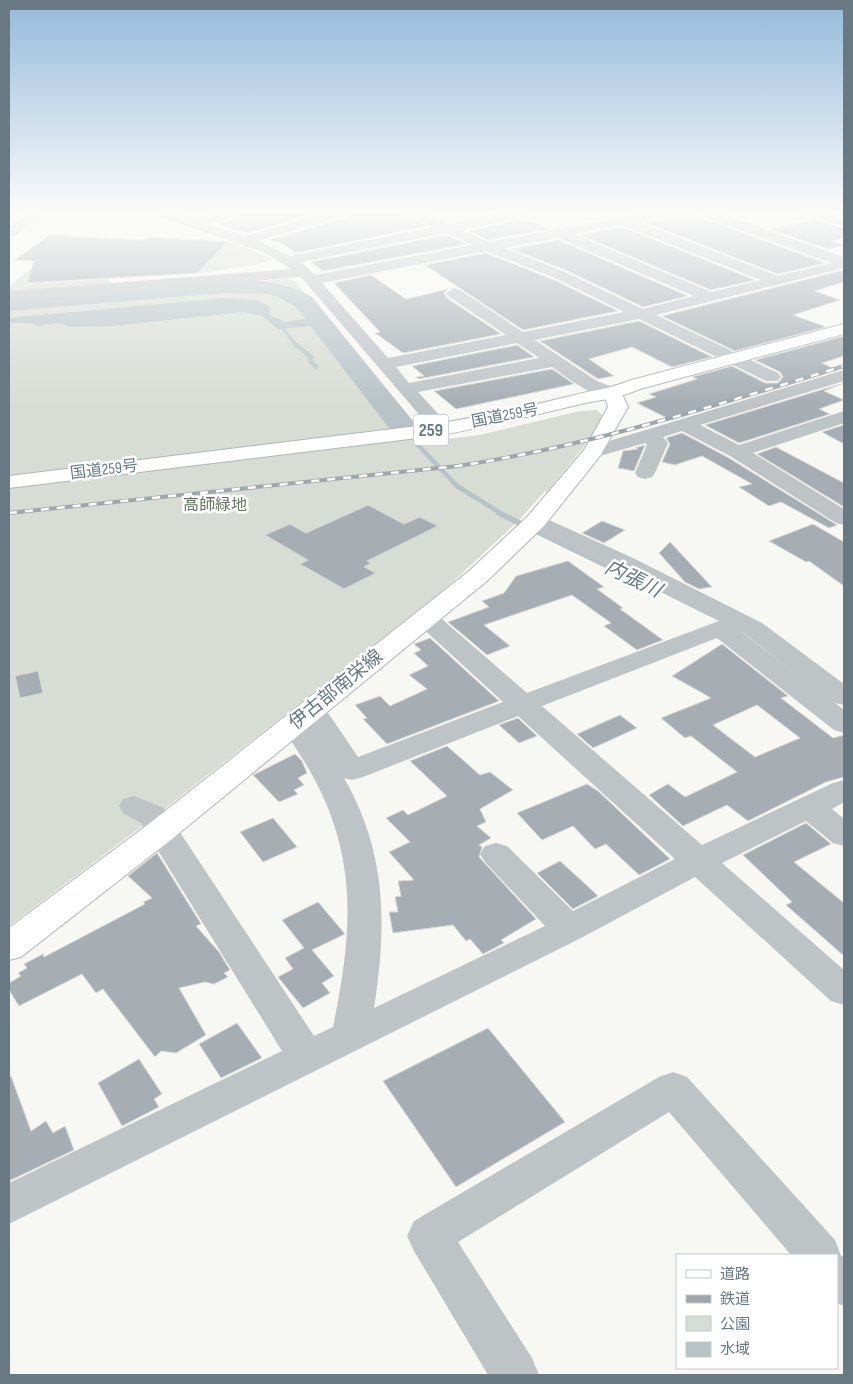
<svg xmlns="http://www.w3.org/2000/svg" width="853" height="1384" viewBox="0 0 853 1384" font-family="'Sofia Sans Condensed','Noto Sans JP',sans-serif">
	<rect width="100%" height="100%" fill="#f7f7f4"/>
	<path fill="#d7dcd4" d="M 191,239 L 228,241 L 273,259 L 256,265 L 199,273 L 225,245 L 188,242 Z
		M 36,264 L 44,264 L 28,278 L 26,284 L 109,279 L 108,284 L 9,292 L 9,287 Z
		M 287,279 L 295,281 L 430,441 L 480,435 L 580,411 L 597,410 L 603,416 L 588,441 L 547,492 L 545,491 L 519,520 L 446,588 L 158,814 L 9,926 L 9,301 Z"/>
	<path fill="#b7c3c6" d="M 226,298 L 257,300 L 269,306 L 271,311 L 269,315 L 275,318 L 278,317 L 282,322 L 310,318 L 313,326 L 278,329 L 262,316 L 243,312 L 113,326 L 70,327 L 59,323 L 38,326 L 31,323 L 9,323 L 9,318 L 18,317 Z"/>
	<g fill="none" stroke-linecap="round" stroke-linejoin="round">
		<path stroke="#b7c3c6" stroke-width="3" d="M 284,330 L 296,345"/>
		<path stroke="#b7c3c6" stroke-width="4.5" d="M 295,344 L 311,357 L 310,361 L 316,367
			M 417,444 L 457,486 L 502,514"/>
		<path stroke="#b7c3c6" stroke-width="5.5" d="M 499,513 L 620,572"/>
		<path fill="#b7c3c6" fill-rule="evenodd" d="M 223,279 C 257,280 281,280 312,297 L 412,420 L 416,426 L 412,432 L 402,434 L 392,432 L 296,307 L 278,297 L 266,294 L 223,293 L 9,311 L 9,297 Z"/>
	</g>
	<path fill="#a6aeb3" stroke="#d9d9d7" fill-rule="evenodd" d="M 241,213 L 317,213 L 247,233 L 217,224 L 238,218 Z
		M 348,213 L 404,213 L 427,226 L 296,253 L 281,243 L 269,240 L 345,218 Z
		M 686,213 L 716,223 L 825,263 L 778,274 L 646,223 Z
		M 525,219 L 549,229 L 489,240 L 468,231 Z
		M 813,220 L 844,228 L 844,238 L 832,241 L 844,245 L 828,249 L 769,229 Z
		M 622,227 L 755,280 L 711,290 L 580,235 Z
		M 49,235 L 143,240 L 147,237 L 228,242 L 198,273 L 27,283 L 34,261 L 15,260 Z
		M 446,235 L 467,244 L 323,271 L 311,262 Z
		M 558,240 L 688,296 L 643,307 L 566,270 L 511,249 Z
		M 486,253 L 554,280 L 618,311 L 523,330 L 425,265 Z
		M 844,270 L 844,282 L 814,291 L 840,300 L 793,315 L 826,327 L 735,351 L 662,316 Z
		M 371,275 L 406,299 L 448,289 L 444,293 L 447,298 L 501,334 L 403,353 L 375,333 L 380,332 L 334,283 Z
		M 639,321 L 712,357 L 672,367 L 632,347 L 589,359 L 614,376 L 598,379 L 540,341 Z
		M 844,336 L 844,356 L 822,363 L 837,370 L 671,420 L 637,403 L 656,397 L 649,394 L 697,379 L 692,377 L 732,366 L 765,383 L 778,383 L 783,377 L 780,372 L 755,360 Z
		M 517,345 L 534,357 L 419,379 L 416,377 L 424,376 L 412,366 Z
		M 552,369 L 574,384 L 456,409 L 434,391 Z
		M 844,383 L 824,391 L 844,400 L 819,409 L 830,414 L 739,443 L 705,425 Z
		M 844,425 L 844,444 L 822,432 Z
		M 682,433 L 729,458 L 837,525 L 829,528 L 781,502 L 769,506 L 739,487 L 752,484 L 702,456 L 675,465 L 662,462 L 670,444 L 666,438 Z
		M 645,445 L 634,471 L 618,468 L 623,451 L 638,449 L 635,448 Z
		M 776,447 L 844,483 L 844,507 L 757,454 Z
		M 368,505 L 404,524 L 420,517 L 438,526 L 367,561 L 371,563 L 364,567 L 376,573 L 344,589 L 300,564 L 308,560 L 265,535 L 290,524 L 306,533 Z
		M 602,521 L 625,530 L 604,543 L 582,533 Z
		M 813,524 L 844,542 L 844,586 L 809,561 L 806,562 L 769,541 Z
		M 670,542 L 712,587 L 699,589 L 685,582 L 659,553 Z
		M 568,561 L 604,587 L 597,589 L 623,608 L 620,609 L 663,640 L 637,650 L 604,626 L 611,623 L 572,595 L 484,625 L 510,646 L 487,655 L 448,622 L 489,607 L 482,601 L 504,593 L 516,576 Z
		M 430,638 L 499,701 L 387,744 L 363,719 L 367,718 L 355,705 L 380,696 L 390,706 L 427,689 L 409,675 L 428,666 L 414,653 L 421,650 L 414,644 Z
		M 722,644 L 788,696 L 781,698 L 833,738 L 844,735 L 844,777 L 826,782 L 748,821 L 727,805 L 683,826 L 649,795 L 668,784 L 685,797 L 737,772 L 691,736 L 685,738 L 661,718 L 711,698 L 672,676 ZM 757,705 L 800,738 L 755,757 L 713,725 Z
		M 38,671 L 43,693 L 20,698 L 15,676 Z
		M 620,715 L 637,728 L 593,748 L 577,734 Z
		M 518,718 L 537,736 L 519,743 L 499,725 Z
		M 447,746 L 480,775 L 490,772 L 513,790 L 480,809 L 486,822 L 477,826 L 491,838 L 479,845 L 482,847 L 479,857 L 536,919 L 501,940 L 504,943 L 483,954 L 470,939 L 466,941 L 453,925 L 393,933 L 389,912 L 398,912 L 395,897 L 401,896 L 398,881 L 414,880 L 389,852 L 410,842 L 386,818 L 403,810 L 408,815 L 447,796 L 410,761 Z
		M 295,754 L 302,761 L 307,773 L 298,778 L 304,785 L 294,790 L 298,794 L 279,802 L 253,775 Z
		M 587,784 L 598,791 L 670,859 L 639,875 L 606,844 L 595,849 L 573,826 L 542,840 L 517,813 Z
		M 273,818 L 297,847 L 263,862 L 240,832 Z
		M 806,823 L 831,844 L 794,862 L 844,903 L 844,956 L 786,905 L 792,902 L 743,855 Z
		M 157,853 L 201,924 L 196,926 L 219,952 L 230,970 L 224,973 L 228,977 L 214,984 L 205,982 L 179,988 L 206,1035 L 176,1053 L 161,1051 L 155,1057 L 103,989 L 96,993 L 82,974 L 19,1006 L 9,990 L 9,983 L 21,976 L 18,973 L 27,968 L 24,964 L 43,954 L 44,957 L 145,904 L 143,902 L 152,898 L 128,876 Z
		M 560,861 L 583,882 L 598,896 L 573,909 L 537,873 Z
		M 318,902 L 345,934 L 312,950 L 334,976 L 322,983 L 330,993 L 303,1008 L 278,977 L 293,969 L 285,958 L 304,948 L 282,920 Z
		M 237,1023 L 262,1058 L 221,1078 L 199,1044 Z
		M 488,1028 L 565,1122 L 456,1187 L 383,1081 Z
		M 139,1059 L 162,1094 L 154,1099 L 159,1107 L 122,1126 L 98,1083 Z
		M 11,1076 L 31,1131 L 46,1121 L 53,1133 L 65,1126 L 74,1150 L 9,1181 L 9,1077 Z"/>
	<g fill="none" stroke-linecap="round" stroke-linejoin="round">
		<g stroke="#b2b7ba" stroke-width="2">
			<path id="major" d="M 613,388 L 620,390 L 628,407 L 600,456 L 544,526 L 487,581 L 172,839 L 21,957 L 9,960 L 9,928 L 150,823 L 469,571 L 528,516 L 584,450 L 608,407 L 604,394 L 606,390 Z"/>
		</g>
		<g stroke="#b2b6b9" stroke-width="2">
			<path id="highway" d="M 844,324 L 844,334 L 640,389 C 617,399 604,399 581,404 C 535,415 489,426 442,435 L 9,488 L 9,476 L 442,423 C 487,415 531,406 575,395 C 593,390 610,389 628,381 Z"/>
		</g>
		<path fill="#bec3c6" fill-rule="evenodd" d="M 29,213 L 45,213 L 14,236 L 9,237 L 9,227 Z
			M 156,213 L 176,213 L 195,219 L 217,213 L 239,213 L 237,216 L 208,224 L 244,236 L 324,213 L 346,213 L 344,216 L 258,241 L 290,256 L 433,227 L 406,213 L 424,213 L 449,224 L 504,213 L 532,213 L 525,217 L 462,230 L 489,242 L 643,213 L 672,213 L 670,216 L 639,222 L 778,276 L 832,263 L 701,216 L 699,213 L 719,213 L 844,257 L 844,268 L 656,315 L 778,373 L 781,377 L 778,381 L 766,381 L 639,319 L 535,340 L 597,381 L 620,390 L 622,394 L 620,398 C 599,403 568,378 552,367 L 418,392 L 452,429 L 449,433 L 435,433 L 301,277 L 9,301 L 9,291 L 291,269 L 265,253 L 158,216 ZM 622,225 L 761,280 L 711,292 L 574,234 ZM 446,233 L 473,245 L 315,275 L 301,262 ZM 558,238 L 694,296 L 643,309 L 565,272 L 504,248 ZM 486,251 L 555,278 L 624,312 L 523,332 L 460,290 L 454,288 L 446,293 L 448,296 L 506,335 L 388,358 L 322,283 ZM 517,343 L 539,358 L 409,383 L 396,367 Z
			M 804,213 L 827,213 L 844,218 L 844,226 L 806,216 Z
			M 844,370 L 844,381 L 700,425 L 739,445 L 844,411 L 844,423 L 753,453 L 844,509 L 844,525 L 836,523 L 730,456 L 682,431 L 663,437 L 668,443 L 655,473 L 652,477 L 645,479 L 638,477 L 635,473 L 647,445 L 645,443 L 593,458 L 586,456 L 583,452 L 586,448 Z
			M 536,514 L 633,558 L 762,623 L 844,684 L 844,705 L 835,703 L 844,710 L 844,733 L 834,730 L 717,638 L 542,706 L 702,845 L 833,783 L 844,780 L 844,802 L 832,809 L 844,819 L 844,846 L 833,843 L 806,821 L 722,863 L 844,970 L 844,1005 L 831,1001 L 695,877 L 581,938 L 9,1224 L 9,1183 L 282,1051 L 141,823 L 123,813 L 119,806 L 123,799 L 134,796 L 164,808 L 314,1036 L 333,1027 C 351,939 359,865 316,782 C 306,762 292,743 280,724 L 284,718 L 294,715 L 303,717 L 298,710 L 302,704 L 312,701 L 322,704 L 358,757 L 503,702 L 417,623 L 413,618 L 417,613 L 426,610 L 435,613 L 527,693 L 719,621 L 528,526 L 525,521 L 528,516 ZM 742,632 L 744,633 L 801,678 ZM 518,716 L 675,859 L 573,911 L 507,846 L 496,843 L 485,846 L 480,854 L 485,862 L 545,926 L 374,1008 C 387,925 387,853 344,778 L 352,780 L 363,777 Z
			M 673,1072 L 687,1077 L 835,1240 L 841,1256 L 844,1257 L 844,1306 L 837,1303 L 837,1255 L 791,1255 L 669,1112 L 458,1242 L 532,1358 L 539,1375 L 488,1375 L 414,1251 L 407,1236 L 414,1221 L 659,1077 Z"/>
		<use href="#major" fill="#fff" fill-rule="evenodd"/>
		<use href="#highway" fill="#fff" fill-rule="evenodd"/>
		<g stroke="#a0a7ac" stroke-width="4">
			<path id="rail" d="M 9,513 L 458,466 C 590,446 716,405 844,366"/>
		</g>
		<use href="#rail" stroke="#fff" stroke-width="2.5" stroke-dasharray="8" stroke-linecap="butt"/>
	</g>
	<linearGradient id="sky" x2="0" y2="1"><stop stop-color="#94bada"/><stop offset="0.52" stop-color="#fbfbfa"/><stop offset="1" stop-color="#fbfbfa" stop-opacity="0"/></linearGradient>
	<rect width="853" height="407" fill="url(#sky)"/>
	<g text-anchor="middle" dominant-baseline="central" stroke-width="5" stroke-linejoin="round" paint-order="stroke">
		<g font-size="16" fill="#687983" stroke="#fff">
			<text transform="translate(505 416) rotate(-11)">国道259号</text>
			<text transform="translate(104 470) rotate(-7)">国道259号</text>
		</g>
		<g font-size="16" fill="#677663" stroke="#fff">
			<text x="215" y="505">高師緑地</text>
		</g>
		<rect fill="#fff" stroke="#95a1a8" stroke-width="1" x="413.5" y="414.5" width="35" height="31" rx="4"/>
		<g font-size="18" font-weight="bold" fill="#687983">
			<text x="431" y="430">259</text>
		</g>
		<g font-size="19" fill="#687983" stroke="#fff">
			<text transform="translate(336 690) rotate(-39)">伊古部南栄線</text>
		</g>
		<g font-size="20" font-style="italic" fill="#647a7f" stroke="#fff">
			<text transform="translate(633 579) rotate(26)">内張川</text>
		</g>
	</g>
	<rect width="853" height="1384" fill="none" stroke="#687983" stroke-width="20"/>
	<rect x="676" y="1254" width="162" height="115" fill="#ffffff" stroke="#c3c9cd"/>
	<rect x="686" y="1270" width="25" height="8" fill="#ffffff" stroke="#c3c9cd"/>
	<text x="720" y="1279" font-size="15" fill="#687983">道路</text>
	<rect x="686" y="1295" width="25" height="8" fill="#a0a7ac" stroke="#c3c9cd"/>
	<text x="720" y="1304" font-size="15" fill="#687983">鉄道</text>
	<rect x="686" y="1316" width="25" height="15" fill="#d7dcd4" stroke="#c3c9cd"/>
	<text x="720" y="1329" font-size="15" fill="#687983">公園</text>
	<rect x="686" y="1342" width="25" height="15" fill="#b7c3c6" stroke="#c3c9cd"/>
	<text x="720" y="1354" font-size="15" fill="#687983">水域</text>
</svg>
